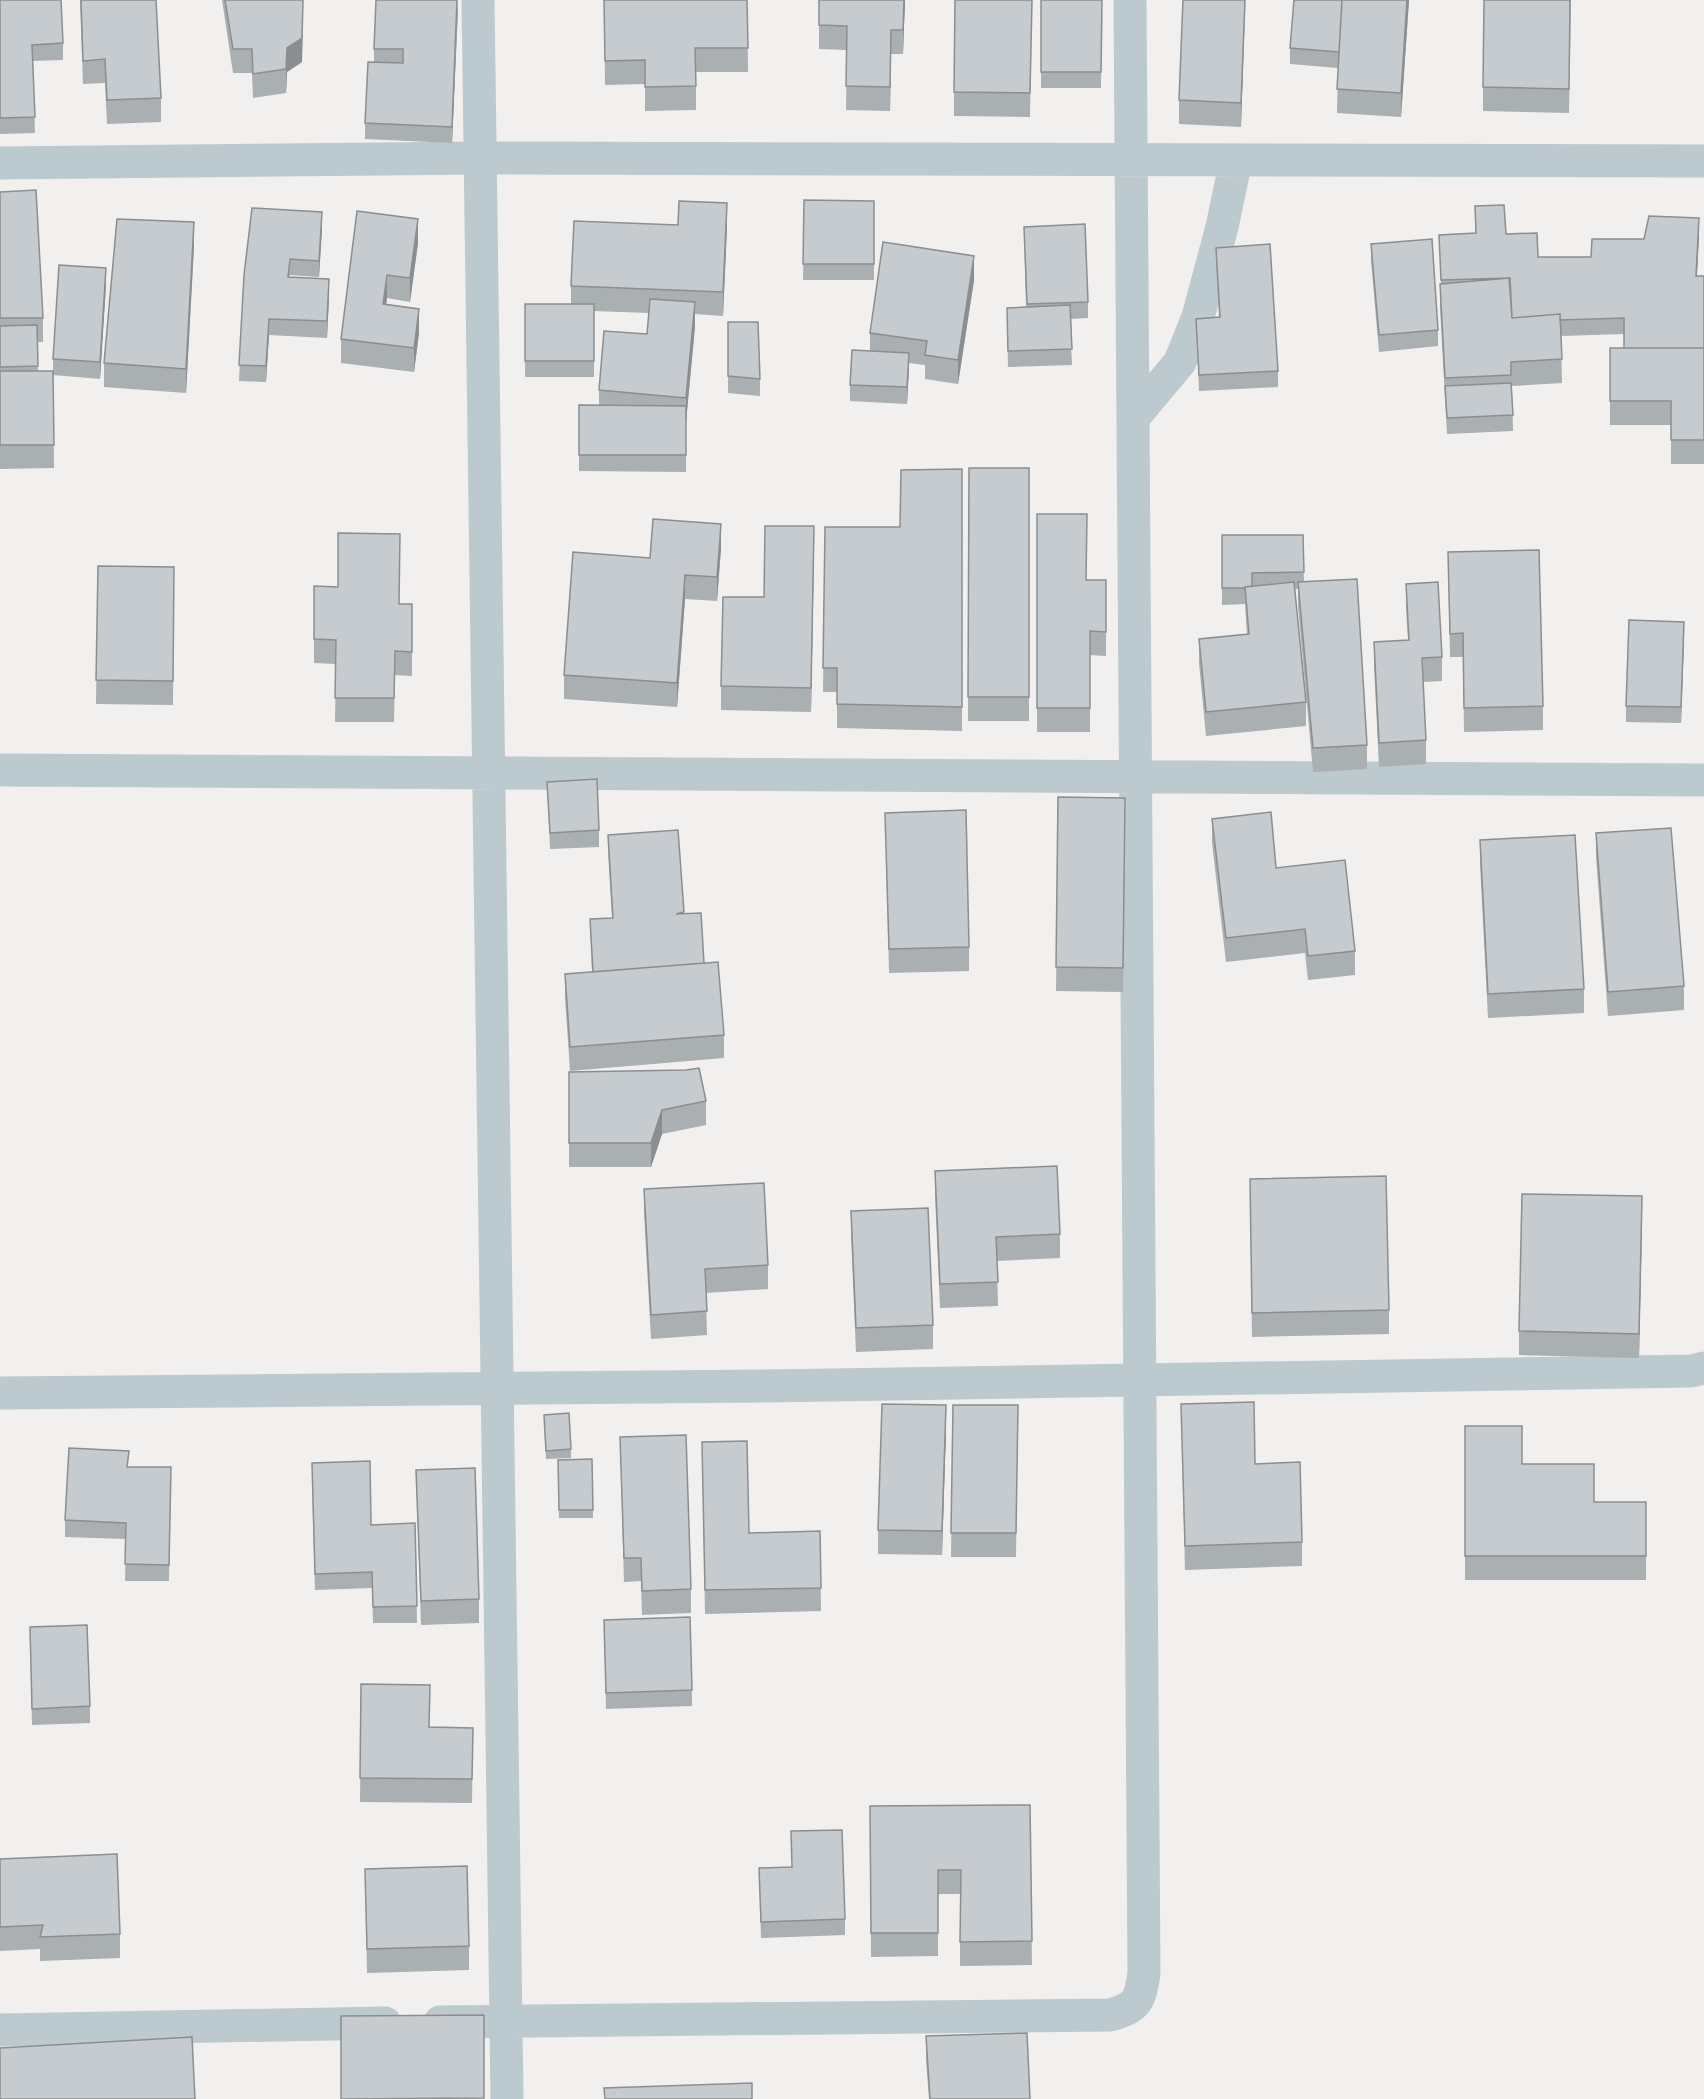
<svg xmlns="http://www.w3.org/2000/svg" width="1704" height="2099" viewBox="0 0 1704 2099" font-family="Karla,sans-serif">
	<rect width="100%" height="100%" fill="#f2efef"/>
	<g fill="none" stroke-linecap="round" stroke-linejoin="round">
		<path stroke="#bcc9cf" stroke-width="33" d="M 478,0 L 507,2099
			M 0,163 L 480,158 L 1704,161
			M 1134,417 L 1180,362 L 1198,317 L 1222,227 L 1236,160
			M 0,770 L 1704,780
			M 0,1393 C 564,1390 1127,1382 1691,1371 L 1704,1368
			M 440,2022 L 1110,2015 C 1138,2007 1140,2001 1144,1973 L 1130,0
			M 0,2030 L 385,2023"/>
	</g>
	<path fill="#aaafb2" d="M 0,0 L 63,43 L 63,60 L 33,61 L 35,133 L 0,134 Z
		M 80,0 L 156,0 L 161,98 L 161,122 L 107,124 L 105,83 L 83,84 Z
		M 222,0 L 303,0 L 302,62 L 287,72 L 286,93 L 253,98 L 252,73 L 233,73 Z
		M 604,0 L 747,0 L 748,72 L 696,72 L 696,110 L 645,111 L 645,84 L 605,85 Z
		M 905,0 L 903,54 L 891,54 L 890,111 L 846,110 L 847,50 L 819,49 L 819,25 Z
		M 1032,0 L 1030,117 L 954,116 L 954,92 Z
		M 1041,0 L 1102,0 L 1101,88 L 1041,88 Z
		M 1245,0 L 1241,127 L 1179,124 L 1179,100 Z
		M 1294,0 L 1409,0 L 1401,117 L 1337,113 L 1338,68 L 1290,64 L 1290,48 Z
		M 1571,0 L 1569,113 L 1483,111 L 1483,87 Z
		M 458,8 L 452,143 L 365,139 L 365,123 L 374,62 L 374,49 Z
		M 0,192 L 43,318 L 43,342 L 37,342 L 38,371 L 53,371 L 53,359 L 106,285 L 100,379 L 53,375 L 54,468 L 0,469 Z
		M 804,200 L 874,201 L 874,280 L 803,280 Z
		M 1475,206 L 1506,234 L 1538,257 L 1591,257 L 1644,239 L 1699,235 L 1697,276 L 1704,276 L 1704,464 L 1671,464 L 1671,425 L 1610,425 L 1610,348 L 1624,348 L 1624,334 L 1561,336 L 1562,383 L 1512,386 L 1513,431 L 1447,434 L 1440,308 L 1440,284 L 1441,284 L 1439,235 L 1475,233 Z
		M 357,211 L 418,243 L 410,302 L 387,298 L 386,304 L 419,333 L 414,372 L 341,363 L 341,339 Z
		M 727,227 L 723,316 L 695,314 L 695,326 L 686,422 L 686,472 L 579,471 L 579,405 L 599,406 L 599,390 L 647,334 L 649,313 L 594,311 L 594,377 L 525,377 L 525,304 L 571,304 L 571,286 Z
		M 1024,227 L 1088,302 L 1088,318 L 1070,319 L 1072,365 L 1008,367 L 1007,324 L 1026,307 Z
		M 322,228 L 319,277 L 290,275 L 289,277 L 329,296 L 327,338 L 269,335 L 266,382 L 239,381 L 244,275 Z
		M 1371,244 L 1438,330 L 1438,346 L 1379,352 L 1371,261 Z
		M 194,246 L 186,393 L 104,387 L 104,363 Z
		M 1216,248 L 1278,371 L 1278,387 L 1199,391 L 1196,319 L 1219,317 L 1216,264 Z
		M 974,280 L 958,384 L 925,379 L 925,365 L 909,363 L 907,404 L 850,401 L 850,385 L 870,351 L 870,333 Z
		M 728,322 L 760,379 L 760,396 L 728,393 Z
		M 969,468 L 1029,468 L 1029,721 L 968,721 Z
		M 962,469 L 962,731 L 837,728 L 837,692 L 823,692 L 825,527 L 900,527 Z
		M 1037,514 L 1087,580 L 1106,580 L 1106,656 L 1090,655 L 1090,732 L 1037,732 Z
		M 1222,535 L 1303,535 L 1304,582 L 1367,745 L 1367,769 L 1313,772 L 1298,606 L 1298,589 L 1295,589 L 1306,702 L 1306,726 L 1206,736 L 1199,663 L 1199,639 L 1247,635 L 1245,604 L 1222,605 Z
		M 721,548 L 717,601 L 685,599 L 677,707 L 564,699 L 564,675 L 650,558 Z
		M 814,550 L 811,712 L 721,710 L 721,686 L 764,597 Z
		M 1448,552 L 1543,706 L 1543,730 L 1464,732 L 1463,657 L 1450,657 Z
		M 98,566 L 174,567 L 173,705 L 96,704 Z
		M 1406,584 L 1442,657 L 1442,681 L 1423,682 L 1426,740 L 1426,764 L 1379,767 L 1374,666 L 1374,642 L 1408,640 L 1406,608 Z
		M 314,586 L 399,604 L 412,604 L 412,676 L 395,675 L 394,722 L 335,722 L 336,664 L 314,663 Z
		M 1684,639 L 1681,723 L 1626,722 L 1626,706 Z
		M 547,782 L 599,830 L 599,847 L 550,849 Z
		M 1058,797 L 1125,798 L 1123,992 L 1056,991 Z
		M 885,813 L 969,947 L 969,971 L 889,973 Z
		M 1212,819 L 1276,868 L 1355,951 L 1355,975 L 1308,980 L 1305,953 L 1226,962 L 1212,843 Z
		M 1596,833 L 1684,986 L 1684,1010 L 1608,1016 L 1596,857 Z
		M 608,835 L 684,914 L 704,963 L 724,1035 L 724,1058 L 570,1071 L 565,998 L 565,974 L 592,972 L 590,919 L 612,918 L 608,852 Z
		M 1480,840 L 1584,989 L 1584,1013 L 1488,1018 L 1480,864 Z
		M 569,1072 L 706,1101 L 706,1125 L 662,1134 L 651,1167 L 569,1167 Z
		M 935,1171 L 1060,1234 L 1060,1258 L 997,1261 L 998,1306 L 940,1308 L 935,1195 Z
		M 1250,1179 L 1389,1310 L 1389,1334 L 1252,1337 Z
		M 644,1189 L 768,1265 L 768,1289 L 706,1293 L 707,1335 L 651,1339 L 644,1213 Z
		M 851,1211 L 933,1325 L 933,1349 L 856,1352 L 851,1235 Z
		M 1642,1220 L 1639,1358 L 1519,1355 L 1519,1331 Z
		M 1181,1404 L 1255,1464 L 1302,1542 L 1302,1566 L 1185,1570 Z
		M 953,1405 L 1018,1405 L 1016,1557 L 951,1557 Z
		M 544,1423 L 571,1449 L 571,1458 L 546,1459 Z
		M 1465,1426 L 1522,1464 L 1594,1502 L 1646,1502 L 1646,1580 L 1465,1580 Z
		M 946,1429 L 942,1555 L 878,1554 L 878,1530 Z
		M 620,1437 L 691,1589 L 691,1613 L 642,1615 L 641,1581 L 624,1582 Z
		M 702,1442 L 749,1533 L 820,1531 L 821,1611 L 705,1614 Z
		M 592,1459 L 593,1518 L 559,1518 L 558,1460 Z
		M 129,1467 L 171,1467 L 169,1581 L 125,1581 L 126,1539 L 65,1537 L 65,1520 Z
		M 416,1470 L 479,1599 L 479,1623 L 421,1625 Z
		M 312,1479 L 371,1525 L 415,1523 L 417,1623 L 373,1623 L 372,1588 L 315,1590 Z
		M 604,1620 L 692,1690 L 692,1706 L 606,1709 Z
		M 30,1627 L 90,1706 L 90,1723 L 32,1725 Z
		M 361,1684 L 430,1727 L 473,1728 L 472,1803 L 360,1802 Z
		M 1030,1805 L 1032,1965 L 960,1966 L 960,1894 L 938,1894 L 938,1956 L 871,1957 L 870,1806 Z
		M 0,1859 L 120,1934 L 120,1958 L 40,1961 L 40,1949 L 0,1951 Z
		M 759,1868 L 845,1919 L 845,1935 L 761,1938 Z
		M 365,1869 L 469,1946 L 469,1970 L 367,1973 Z
		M 926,2036 L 1030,2099 L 929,2099 L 926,2060 Z"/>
	<path fill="#8b8e91" d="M 458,0 L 458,8 L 452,143 L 452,127 Z
		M 904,0 L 905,0 L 903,54 L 903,30 Z
		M 1245,0 L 1245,9 L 1241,127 L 1241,103 Z
		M 1407,0 L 1409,0 L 1401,117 L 1401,93 Z
		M 303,19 L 302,62 L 287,72 L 286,93 L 286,69 L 287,48 Z
		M 891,30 L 891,54 L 890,111 L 890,87 Z
		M 727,203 L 727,227 L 723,316 L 723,292 Z
		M 322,212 L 322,228 L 319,277 L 319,261 Z
		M 1699,218 L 1699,235 L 1696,292 L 1696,276 Z
		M 418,219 L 418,243 L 410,302 L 410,278 Z
		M 194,222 L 194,246 L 186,393 L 186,369 Z
		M 974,256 L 974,280 L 958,384 L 958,360 Z
		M 106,268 L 106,285 L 100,379 L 100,362 Z
		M 387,275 L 387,298 L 383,328 L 383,304 Z
		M 329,279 L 329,296 L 327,338 L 327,321 Z
		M 695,302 L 695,326 L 686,422 L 686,398 Z
		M 419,309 L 419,333 L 414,372 L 414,348 Z
		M 269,319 L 269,335 L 266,382 L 266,366 Z
		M 909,353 L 909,369 L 907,404 L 907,387 Z
		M 721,524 L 721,548 L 717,601 L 717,577 Z
		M 814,526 L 814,550 L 811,712 L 811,688 Z
		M 685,575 L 685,599 L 677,707 L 677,683 Z
		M 1684,622 L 1684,639 L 1681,723 L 1681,707 Z
		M 662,1110 L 662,1134 L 651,1167 L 651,1143 Z
		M 1642,1196 L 1642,1220 L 1639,1358 L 1639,1334 Z
		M 946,1405 L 946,1429 L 942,1555 L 942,1531 Z"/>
	<path fill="#c6cbcf" stroke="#8b8e91" stroke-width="1.5" d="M 0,0 L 61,0 L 63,43 L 32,45 L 35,117 L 0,118 Z
		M 81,0 L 156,0 L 161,98 L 107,100 L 105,59 L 83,61 Z
		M 225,0 L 303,0 L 302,38 L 287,48 L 286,69 L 253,74 L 252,49 L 233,49 Z
		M 376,0 L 457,0 L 452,127 L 365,123 L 368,62 L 403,63 L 403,49 L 374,49 Z
		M 604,0 L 747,0 L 748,48 L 695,48 L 696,86 L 645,87 L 645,60 L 605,61 Z
		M 819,0 L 904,0 L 903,30 L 891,30 L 890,87 L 846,86 L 847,26 L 819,25 Z
		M 955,0 L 1032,0 L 1030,93 L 954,92 Z
		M 1041,0 L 1102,0 L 1101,72 L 1041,72 Z
		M 1183,0 L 1245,0 L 1241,103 L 1179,100 Z
		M 1294,0 L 1342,0 L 1339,52 L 1290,48 Z
		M 1342,0 L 1407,0 L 1401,93 L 1337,89 Z
		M 1484,0 L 1570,0 L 1569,89 L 1483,87 Z
		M 36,190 L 43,318 L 0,318 L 0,192 Z
		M 804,200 L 874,201 L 874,264 L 803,264 Z
		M 679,201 L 727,203 L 723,292 L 571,286 L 574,221 L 678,225 Z
		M 1504,205 L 1506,234 L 1537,233 L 1538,257 L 1591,257 L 1592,239 L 1644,239 L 1649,216 L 1699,218 L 1696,276 L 1704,276 L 1704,348 L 1624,348 L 1624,318 L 1560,320 L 1560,314 L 1512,318 L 1510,278 L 1441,280 L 1439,235 L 1476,233 L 1475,206 Z
		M 252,208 L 322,212 L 319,261 L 290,259 L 288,277 L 329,279 L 327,321 L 269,319 L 266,366 L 239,365 L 244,275 Z
		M 357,211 L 418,219 L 410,278 L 387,275 L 383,304 L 419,309 L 414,348 L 341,339 Z
		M 117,219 L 194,222 L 186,369 L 104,363 Z
		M 1085,224 L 1088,302 L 1027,304 L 1024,227 Z
		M 1432,239 L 1438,330 L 1379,335 L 1371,244 Z
		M 883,242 L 974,256 L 958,360 L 925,355 L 927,341 L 870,333 Z
		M 1270,244 L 1278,371 L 1199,375 L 1196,319 L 1220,317 L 1216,248 Z
		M 59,265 L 106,268 L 100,362 L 53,359 Z
		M 1509,278 L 1512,318 L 1560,314 L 1562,359 L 1511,362 L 1511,375 L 1445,378 L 1440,284 Z
		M 650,299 L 695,302 L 686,398 L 599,390 L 604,331 L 647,334 Z
		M 525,304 L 594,304 L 594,361 L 525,361 Z
		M 1070,305 L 1072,349 L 1008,351 L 1007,308 Z
		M 728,322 L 758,322 L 760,379 L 728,376 Z
		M 37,325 L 38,366 L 0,367 L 0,326 Z
		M 1610,348 L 1704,348 L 1704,440 L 1671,440 L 1671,401 L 1610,401 Z
		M 852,350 L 909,353 L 907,387 L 850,385 Z
		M 0,371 L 53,371 L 54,445 L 0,445 Z
		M 1511,383 L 1513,415 L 1447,418 L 1445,386 Z
		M 579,405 L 686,406 L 686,455 L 579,455 Z
		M 969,468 L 1029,468 L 1029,697 L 968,697 Z
		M 962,469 L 962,707 L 837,704 L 837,668 L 823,668 L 825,527 L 900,527 L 901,470 Z
		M 1037,514 L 1087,514 L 1086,580 L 1106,580 L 1106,632 L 1090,631 L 1090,708 L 1037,708 Z
		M 653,519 L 721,524 L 717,577 L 685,575 L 677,683 L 564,675 L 573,552 L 650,558 Z
		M 765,526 L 814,526 L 811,688 L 721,686 L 723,597 L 764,597 Z
		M 338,533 L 400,534 L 399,604 L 412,604 L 412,652 L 395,651 L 394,698 L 335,698 L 336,640 L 314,639 L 314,586 L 338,587 Z
		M 1222,535 L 1303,535 L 1304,572 L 1252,573 L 1252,586 L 1245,587 L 1245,588 L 1222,588 Z
		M 1539,550 L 1543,706 L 1464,708 L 1463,633 L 1450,634 L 1448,552 Z
		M 98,566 L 174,567 L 173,681 L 96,680 Z
		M 1357,579 L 1367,745 L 1313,748 L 1298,582 Z
		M 1294,582 L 1306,702 L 1206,712 L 1199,639 L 1249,634 L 1245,587 Z
		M 1438,582 L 1442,657 L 1422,658 L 1426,740 L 1379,743 L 1374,642 L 1409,640 L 1406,584 Z
		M 1629,620 L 1684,622 L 1681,707 L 1626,706 Z
		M 597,779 L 599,830 L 550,833 L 547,782 Z
		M 1058,797 L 1125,798 L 1123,968 L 1056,967 Z
		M 966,810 L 969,947 L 889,949 L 885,813 Z
		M 1271,812 L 1276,868 L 1345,860 L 1355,951 L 1308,956 L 1305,929 L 1226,938 L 1212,819 Z
		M 1671,828 L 1684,986 L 1608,992 L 1596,833 Z
		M 678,830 L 684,912 L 676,914 L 701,913 L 704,963 L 593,972 L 590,919 L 613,918 L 608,835 Z
		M 1575,835 L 1584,989 L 1488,994 L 1480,840 Z
		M 718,962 L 724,1035 L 570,1047 L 565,974 Z
		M 699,1068 L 706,1101 L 662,1110 L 651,1143 L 569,1143 L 569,1072 L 686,1070 Z
		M 1057,1166 L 1060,1234 L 996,1237 L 998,1282 L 940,1284 L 935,1171 Z
		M 1386,1176 L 1389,1310 L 1252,1313 L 1250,1179 Z
		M 764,1183 L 768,1265 L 705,1269 L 707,1311 L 651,1315 L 644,1189 Z
		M 1522,1194 L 1642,1196 L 1639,1334 L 1519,1331 Z
		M 928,1208 L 933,1325 L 856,1328 L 851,1211 Z
		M 1254,1402 L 1255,1464 L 1300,1462 L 1302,1542 L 1185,1546 L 1181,1404 Z
		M 882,1404 L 946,1405 L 942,1531 L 878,1530 Z
		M 953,1405 L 1018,1405 L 1016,1533 L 951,1533 Z
		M 569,1413 L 571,1449 L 546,1451 L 544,1415 Z
		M 1465,1426 L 1522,1426 L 1522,1464 L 1594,1464 L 1594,1502 L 1646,1502 L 1646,1556 L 1465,1556 Z
		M 686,1435 L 691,1589 L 642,1591 L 641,1558 L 624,1558 L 620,1437 Z
		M 747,1441 L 749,1533 L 820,1531 L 821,1588 L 705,1590 L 702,1442 Z
		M 69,1448 L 129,1451 L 127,1467 L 171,1467 L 169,1565 L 125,1564 L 126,1523 L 65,1520 Z
		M 592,1459 L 593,1510 L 559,1510 L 558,1460 Z
		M 370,1461 L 371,1525 L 415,1523 L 417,1606 L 373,1607 L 372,1572 L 315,1574 L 312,1463 Z
		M 475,1468 L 479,1599 L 421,1601 L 416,1470 Z
		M 690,1617 L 692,1690 L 606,1693 L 604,1620 Z
		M 87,1625 L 90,1706 L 32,1709 L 30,1627 Z
		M 361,1684 L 430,1685 L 429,1727 L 473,1728 L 472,1779 L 360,1778 Z
		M 1030,1805 L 1032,1941 L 960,1942 L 961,1870 L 938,1870 L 938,1933 L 871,1933 L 870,1806 Z
		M 842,1830 L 845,1919 L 761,1922 L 759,1868 L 792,1867 L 791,1831 Z
		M 117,1854 L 120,1934 L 40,1937 L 43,1925 L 0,1927 L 0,1859 Z
		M 467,1866 L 469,1946 L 367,1949 L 365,1869 Z
		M 484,2015 L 484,2098 L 341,2099 L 341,2016 Z
		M 1027,2033 L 1030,2099 L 930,2099 L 926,2036 Z
		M 192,2037 L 195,2099 L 0,2099 L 0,2048 Z
		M 752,2083 L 752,2099 L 605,2099 L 604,2088 Z"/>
</svg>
